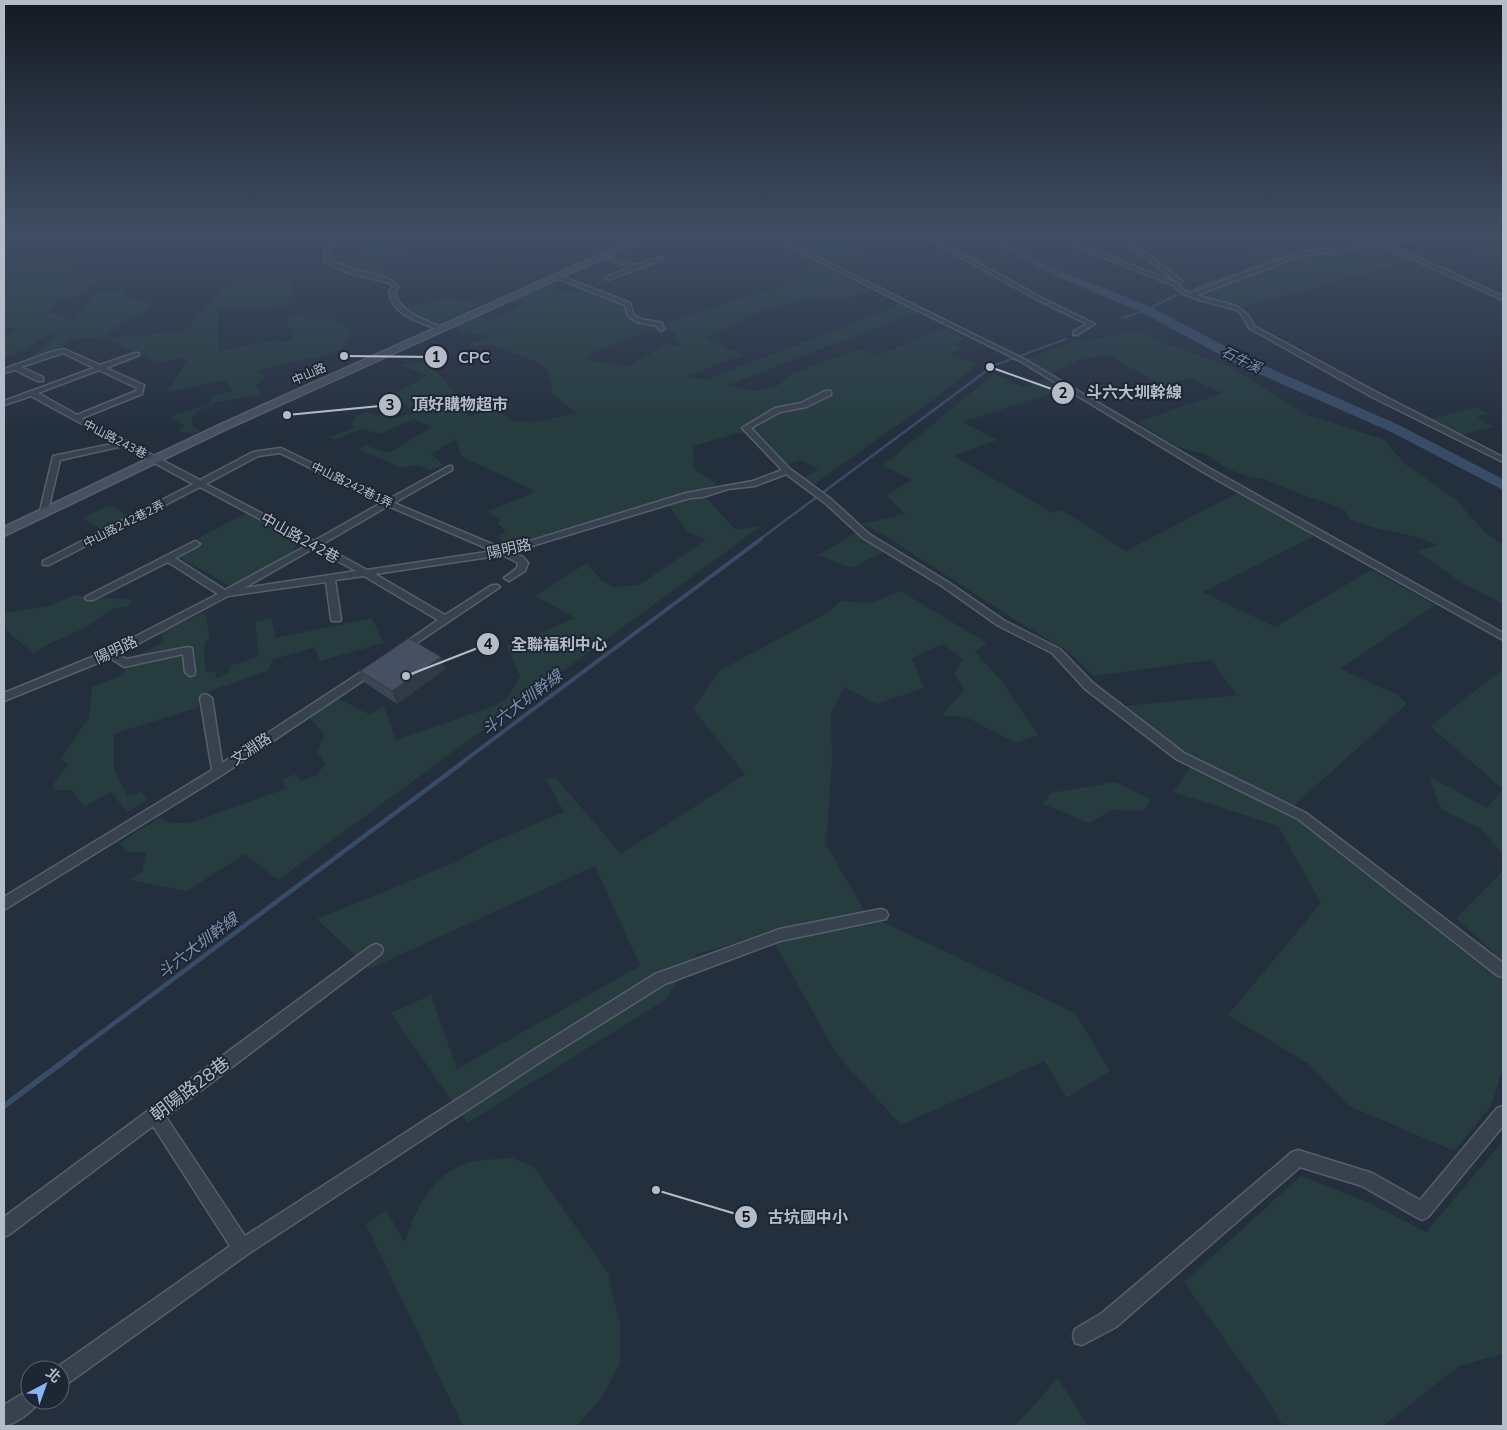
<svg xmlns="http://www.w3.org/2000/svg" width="1507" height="1430" viewBox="0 0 1507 1430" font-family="'Nunito Sans','Noto Sans TC',sans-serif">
	<rect width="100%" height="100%" fill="#242f3e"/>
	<path fill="#263c3f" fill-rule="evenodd" d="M 336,233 L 489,233 L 470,236 L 477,247 L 472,249 L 462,240 L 406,249 L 405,252 L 378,258 L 380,273 C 366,273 345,271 334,262 L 372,255 L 360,250 L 354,241 L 331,242 Z
		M 856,233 C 872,233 893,232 907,238 L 826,261 L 802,249 Z
		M 1321,233 L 1337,233 L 1334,234 C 1346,239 1355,234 1368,239 L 1292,248 L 1260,257 L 1247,252 Z
		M 1482,233 L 1503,233 L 1503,258 L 1499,260 L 1473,249 L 1455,249 L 1432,238 Z
		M 1380,244 L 1415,260 L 1239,308 L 1192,295 L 1291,258 Z
		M 71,264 L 64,276 L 105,274 L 82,296 L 60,298 L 47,313 L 64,315 L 71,323 L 96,294 L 124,291 L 124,296 L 143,301 L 152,307 L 121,324 L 104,337 L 141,336 L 186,330 L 232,280 L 292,273 L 292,290 L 286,306 L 219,310 L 217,339 L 220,351 L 274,340 L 282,342 L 293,339 L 286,316 L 299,314 L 308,319 L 331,318 L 342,323 L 354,335 L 346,341 L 342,349 L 318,359 L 316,357 L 258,370 L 265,377 L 256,385 L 262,394 L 214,403 L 193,414 L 192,425 L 200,431 L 193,434 L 178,431 L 185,426 L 171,416 L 210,404 L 211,397 L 232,391 L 225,380 L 167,392 L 188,361 L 180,358 L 160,363 L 102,337 L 67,340 L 64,346 L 30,358 L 61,331 C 40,336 25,352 4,359 L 4,336 L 18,329 L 4,328 L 4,268 Z
		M 818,264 L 870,291 C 856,295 840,303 826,296 L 761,310 L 705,338 L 743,355 L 687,376 L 706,380 L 895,307 L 897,302 L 917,312 L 728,385 L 756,391 L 777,386 L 792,374 L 859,349 L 876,356 L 944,328 L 966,339 L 954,344 L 962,349 L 950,353 L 977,364 L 940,395 L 813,485 L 803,478 L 819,469 L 799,460 L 788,465 L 757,431 L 738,433 L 693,446 L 694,469 L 717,484 L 703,491 L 683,494 L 511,546 L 497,538 L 506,531 L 498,524 L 500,520 L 487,511 C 503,504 521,500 535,491 L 461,456 L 456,439 L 431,454 L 444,465 L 431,470 L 416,465 L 402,468 L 359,450 L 365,445 L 388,453 L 432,427 L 414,419 L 379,434 L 362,429 L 335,440 L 330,437 L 355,427 L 351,425 L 354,424 L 351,422 L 355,420 L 354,418 L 367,412 L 375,416 L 390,412 L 395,418 L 413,413 L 394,394 L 428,376 L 401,365 L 427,361 L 456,394 L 469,417 L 494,407 L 511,421 L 535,422 L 577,413 L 552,394 L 552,384 L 547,369 L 537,362 L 489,344 L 471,347 L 469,346 L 470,344 L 491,336 L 462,332 L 454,326 L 479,315 L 478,318 C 490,325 510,311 522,306 L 508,301 L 549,282 L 555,285 L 553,287 L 566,294 L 585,289 L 624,305 C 632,327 644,326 665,324 L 775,287 ZM 661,329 L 674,333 L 682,345 L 677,347 L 669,344 L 628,366 L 585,360 L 590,358 L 588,355 L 651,330 Z
		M 448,297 L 481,305 L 437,323 L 416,314 L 405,307 L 426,304 Z
		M 1140,330 L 1162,342 L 1228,366 L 1307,415 L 1383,439 L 1405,464 L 1455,499 L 1487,534 L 1503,545 L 1503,604 L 1462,583 L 1417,551 L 1438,545 C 1410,532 1378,532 1349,519 L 1347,512 L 1342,508 L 1297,493 L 1264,479 L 1249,477 L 1226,468 L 1205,454 L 1178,447 L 1137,422 L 1222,393 L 1190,378 L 1143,392 L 1138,389 L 1158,383 L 1107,354 L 1076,361 L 1076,362 L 1052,373 L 1027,359 L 1075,341 L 1080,343 L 1084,341 Z
		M 994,374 L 1023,387 L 1047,379 L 1065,389 L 963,422 L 997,440 L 954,456 L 1053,513 L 1062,510 L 1126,551 L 1237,493 L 1314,536 L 1203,592 L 1275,627 L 1371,570 L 1435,605 L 1340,669 L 1398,695 L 1407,704 L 1294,805 L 1182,752 L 1124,706 L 1237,695 L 1211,660 L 1094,676 L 1066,650 L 1009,616 L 884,535 L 862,524 L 905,514 L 887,496 L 912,479 L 882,466 Z
		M 1476,407 L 1489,414 L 1476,416 L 1493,427 L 1457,436 L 1425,420 Z
		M 690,499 L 707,499 L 736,530 L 761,526 L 278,880 L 245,854 L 187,891 L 130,880 L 142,872 L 146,852 L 130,853 L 119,843 L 159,818 L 170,823 L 190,823 L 285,789 L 283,780 L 295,774 L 301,781 L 317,775 L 325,764 L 317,752 L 324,735 L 309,717 L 337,698 L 370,715 L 384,706 L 396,740 L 497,705 L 510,695 L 520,676 L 507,646 L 576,618 L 535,596 L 587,563 L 601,580 L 613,587 L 639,585 L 706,540 L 687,531 L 669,506 Z
		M 109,505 L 129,516 L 102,530 L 83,518 Z
		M 246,513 L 297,544 L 291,555 L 230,586 L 177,556 L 200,544 L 193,541 Z
		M 856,533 L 885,551 L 851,568 L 818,555 Z
		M 901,591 L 987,643 L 975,652 L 1000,679 L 1038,735 L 1016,743 L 968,718 L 942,715 L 964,690 L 954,674 L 963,659 L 942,644 L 912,658 L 924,688 L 877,704 L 844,687 L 831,713 L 832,761 L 826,844 L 866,914 L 1075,1013 L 1110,1071 L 1067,1098 L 1044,1061 L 901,1125 L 837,1055 L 769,933 L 697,954 L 665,1000 L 467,1123 L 391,1013 L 431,995 L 457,1069 L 640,966 L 595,866 L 369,969 L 317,919 L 456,862 L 488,844 L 564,812 L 546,779 L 555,777 L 621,854 L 745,774 L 693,709 L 719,671 L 827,613 L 841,601 L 871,603 Z
		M 73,595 L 132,600 L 128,606 L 114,608 L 87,627 L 47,645 L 34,654 L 6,630 L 4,613 L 50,606 Z
		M 205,612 L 210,637 L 204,644 L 205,672 L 214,671 L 217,678 L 230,673 L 230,666 L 259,656 L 255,622 L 271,618 L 276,638 L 372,618 L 384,643 L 320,661 L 315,647 L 272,660 L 269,670 L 205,693 L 196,708 L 114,734 L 114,770 L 127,795 L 141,792 L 147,800 L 128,812 L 110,792 L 84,807 L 72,790 L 54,790 L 54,783 L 68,765 L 61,758 L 89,718 L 92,687 L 123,675 L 130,659 L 164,642 L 161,633 Z
		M 1503,669 L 1503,789 L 1430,726 Z
		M 1191,767 L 1293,817 L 1503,982 L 1503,1066 L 1491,1106 L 1454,1151 L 1349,1106 L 1310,1065 L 1228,1015 L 1321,903 L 1278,826 L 1173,792 Z
		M 1429,776 L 1487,808 L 1503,789 L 1503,854 L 1481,829 L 1441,809 Z
		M 1115,782 L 1150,799 L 1144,811 L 1113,810 L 1089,823 L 1043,804 L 1051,793 Z
		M 1503,871 L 1503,961 L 1456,918 Z
		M 1503,1141 L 1503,1354 L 1459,1366 L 1383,1426 L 1283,1426 L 1270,1403 L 1184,1282 L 1301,1176 L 1367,1202 L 1426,1232 Z
		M 512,1158 L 534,1167 L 608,1273 L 620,1324 L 620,1363 L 601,1399 L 576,1426 L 463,1426 L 366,1225 L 386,1210 L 405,1242 C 416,1206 436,1167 477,1161 C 489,1159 500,1159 512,1158 Z
		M 1058,1378 L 1088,1426 L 1015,1426 Z"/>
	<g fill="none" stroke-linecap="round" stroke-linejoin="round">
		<path stroke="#394c67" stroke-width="2" d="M 1494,233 L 1503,236
			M 1390,241 L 1449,233
			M 1330,249 L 1380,242
			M 327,253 L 323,261 L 334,266
			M 1194,289 L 1283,256 L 1299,253
			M 1122,318 L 1147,310 L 1176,295
			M 990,367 L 1066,339"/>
		<path stroke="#394c67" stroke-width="2.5" d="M 759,540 L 993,366"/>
		<path stroke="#394c67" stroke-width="4" d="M 460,764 L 761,539"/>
		<path stroke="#394c67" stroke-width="4.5" d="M 73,1054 L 462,763"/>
		<path stroke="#394c67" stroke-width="5.5" d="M 4,1106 L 75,1053"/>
		<path fill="#394c67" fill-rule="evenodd" d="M 974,233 L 987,233 L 1056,269 L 1151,307 L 1249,359 L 1399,425 L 1503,479 L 1503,490 L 1389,431 L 1239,365 L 1143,313 L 1048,273 Z"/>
		<g stroke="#565f6c" stroke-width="3">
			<path id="street" d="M 333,233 L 339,233 L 330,247 L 331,260 C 350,273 388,272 399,287 L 395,291 C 399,314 425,319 443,328 L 443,330 L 439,330 C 419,321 392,316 389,291 L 393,287 L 390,283 L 348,273 L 326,262 L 324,247 Z
				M 761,233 L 768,233 L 1024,359 L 1209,468 L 1503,633 L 1503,640 L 1203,472 L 1020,361 Z
				M 917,233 L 924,233 L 1042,298 L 1095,324 L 1077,335 L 1073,335 L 1074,331 L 1087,324 L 1038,300 Z
				M 1042,233 L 1050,233 L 1177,283 L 1185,291 L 1191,293 L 1297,253 L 1376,243 L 1356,233 C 1367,233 1376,242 1386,241 C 1413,240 1439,233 1467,233 L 1389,244 L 1503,296 L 1503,300 L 1381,245 L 1300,256 L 1197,295 C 1220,304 1243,300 1254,326 L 1378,393 L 1503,457 L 1503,462 L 1372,397 L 1249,328 L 1244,318 L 1237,310 L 1199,300 L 1181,293 L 1173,285 Z
				M 1113,233 L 1120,233 L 1182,281 L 1182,283 L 1178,283 Z
				M 601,255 L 636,265 L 661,257 L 664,259 L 608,280 L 605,278 L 606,277 L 631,267 L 601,257 Z
				M 558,275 L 630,303 L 634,315 L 641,319 L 662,323 L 664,329 L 661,331 L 659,330 L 657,326 L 637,322 L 628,316 L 625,305 L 556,278 L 556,276 Z
				M 64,349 L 100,365 L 135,353 L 139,353 L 139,355 L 106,368 L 144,385 L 142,394 L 82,418 L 200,480 L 253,452 L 281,448 L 387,500 L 449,466 L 452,466 L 452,470 L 394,503 L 504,549 L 686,493 L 753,481 L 782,470 L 742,428 L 775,408 L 801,403 L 825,391 L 831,391 L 831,395 L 806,407 L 780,412 L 751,428 L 790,469 L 831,499 L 869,534 L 948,582 L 1005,621 L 1060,649 L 1093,683 L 1184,753 L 1306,813 L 1503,963 L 1503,977 L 1498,976 L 1298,819 L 1176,759 L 1085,689 L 1052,653 L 997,625 L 942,586 L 863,538 L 825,503 L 786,474 L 755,486 L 728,489 L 703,497 L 690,498 L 512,552 L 523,557 L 528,563 L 525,571 L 509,581 L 504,578 L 517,568 L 518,563 L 503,555 L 375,574 L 445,615 L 492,585 L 498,585 L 500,587 L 405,651 L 401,652 L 396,649 L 438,620 L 364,576 L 335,580 L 341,619 L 340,621 L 332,621 L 331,619 L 326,582 L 228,596 L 119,654 L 126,659 L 188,647 L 192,648 L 195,672 L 194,675 L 190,676 L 185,672 L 183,654 L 124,667 L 110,658 L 4,701 L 4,693 L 109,650 L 218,594 L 168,562 L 93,600 L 87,600 L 85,598 L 87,596 L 195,541 L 200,544 L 198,546 L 175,558 L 225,590 L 308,545 L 200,487 L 49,565 L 43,565 L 43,561 L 193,484 L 123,446 L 60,460 L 48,511 L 44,514 L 41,513 L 40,511 L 53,456 L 117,443 L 31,396 L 4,405 L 4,401 L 94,368 L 63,353 L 21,367 L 43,377 L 43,381 L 37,381 L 15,370 L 4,373 L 4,369 L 51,352 ZM 99,370 L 137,388 L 136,391 L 77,415 L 38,393 ZM 280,453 L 381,503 L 314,541 L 206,484 L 258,456 ZM 388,506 L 493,551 L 367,570 L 321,545 ZM 314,548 L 356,571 L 244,588 Z
				M 375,663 L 380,667 L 379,670 L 222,775 L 4,910 L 4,897 L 212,770 L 200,698 L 202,695 L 206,694 L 212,698 L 222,763 Z
				M 881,909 L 886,911 L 888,915 L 886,919 L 780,941 L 665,984 L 542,1061 L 248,1254 L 67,1384 L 60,1387 L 60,1370 L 53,1370 L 230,1246 L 153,1126 L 10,1234 L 4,1237 L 4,1217 L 371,946 L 376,944 L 381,946 L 383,950 L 381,954 L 166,1117 L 245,1236 L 532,1051 L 655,974 L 780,929 Z
				M 1503,1106 L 1503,1126 L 1428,1217 L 1422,1220 L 1416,1217 L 1362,1186 L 1300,1167 L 1116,1327 L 1082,1345 L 1075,1343 L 1073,1336 L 1075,1329 L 1102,1313 L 1292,1152 L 1298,1150 L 1372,1173 L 1420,1200 L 1497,1108 Z
				M 30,1389 L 30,1400 L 39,1400 C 35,1411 15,1424 4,1426 L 4,1405 Z"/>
		</g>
		<g stroke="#565f6c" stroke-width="3">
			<path id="secondary" d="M 648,233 L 659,233 L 229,428 L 4,536 L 4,527 L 221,424 Z"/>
		</g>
		<use href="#street" fill="#38414e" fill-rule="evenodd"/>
		<use href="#secondary" fill="#465061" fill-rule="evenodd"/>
	</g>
	<path fill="#3b4654" d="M 441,657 L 445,669 L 397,704 L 365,683 L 360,671 Z"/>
	<path fill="#303945" d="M 441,657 L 445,669 L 397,704 L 392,691 Z"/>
	<path fill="#455162" stroke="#303945" d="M 409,638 L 441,657 L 392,691 L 360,671 Z"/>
	<linearGradient id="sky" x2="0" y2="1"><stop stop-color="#141a22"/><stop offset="0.54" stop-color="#3f4d63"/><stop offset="1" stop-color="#3f4d63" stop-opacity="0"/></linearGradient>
	<rect width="1507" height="433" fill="url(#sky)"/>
	<g text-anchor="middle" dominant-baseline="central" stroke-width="4" stroke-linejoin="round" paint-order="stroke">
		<g font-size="12" fill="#b4bcc9" stroke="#1d2633">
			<text transform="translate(309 374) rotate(-24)">中山路</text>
			<text transform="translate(115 439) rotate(27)">中山路243巷</text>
			<text transform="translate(352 485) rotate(26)">中山路242巷1弄</text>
			<text transform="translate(124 524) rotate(-27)">中山路242巷2弄</text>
		</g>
		<g font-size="14" font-style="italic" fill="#7c92b1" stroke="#1d2633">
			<text transform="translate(1241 360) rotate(26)">石牛溪</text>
		</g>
		<g font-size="15" fill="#b4bcc9" stroke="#1d2633">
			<text transform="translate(300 538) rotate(29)">中山路242巷</text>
			<text transform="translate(509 549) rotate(-13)">陽明路</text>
			<text transform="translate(116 650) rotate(-25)">陽明路</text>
			<text transform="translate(251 749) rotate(-34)">文淵路</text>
		</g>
		<g font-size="16" font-style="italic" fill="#7c92b1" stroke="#1d2633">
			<text transform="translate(522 703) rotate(-37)">斗六大圳幹線</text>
			<text transform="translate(198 946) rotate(-37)">斗六大圳幹線</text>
		</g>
		<g font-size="18" fill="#b4bcc9" stroke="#1d2633">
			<text transform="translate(190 1089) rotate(-37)">朝陽路28巷</text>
		</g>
	</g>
	<path fill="none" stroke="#b4bcc9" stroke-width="2" d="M344 356L436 357M990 367L1063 393M287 415L390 405M406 676L488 644M656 1190L746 1217"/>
	<g fill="#b4bcc9" stroke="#1d2633" stroke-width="2">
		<circle cx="344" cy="356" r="5"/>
		<circle cx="990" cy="367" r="5"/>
		<circle cx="287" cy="415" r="5"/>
		<circle cx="406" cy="676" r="5"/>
		<circle cx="656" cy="1190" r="5"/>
		<circle cx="436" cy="357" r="12"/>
		<circle cx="1063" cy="393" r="12"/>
		<circle cx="390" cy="405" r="12"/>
		<circle cx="488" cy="644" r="12"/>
		<circle cx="746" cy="1217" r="12"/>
	</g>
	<g font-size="15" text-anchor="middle" font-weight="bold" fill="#111">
		<text x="436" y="362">1</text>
		<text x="1063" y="398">2</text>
		<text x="390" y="410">3</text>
		<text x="488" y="649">4</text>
		<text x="746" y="1222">5</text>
	</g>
	<g font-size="16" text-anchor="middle" font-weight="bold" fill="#b4bcc9" stroke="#1d2633" stroke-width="4" stroke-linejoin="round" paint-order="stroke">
		<text x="474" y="363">CPC</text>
		<text x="1134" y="398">斗六大圳幹線</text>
		<text x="460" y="410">頂好購物超市</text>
		<text x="559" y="650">全聯福利中心</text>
		<text x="808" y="1223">古坑國中小</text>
	</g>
	<rect width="1507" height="1430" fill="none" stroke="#b4bcc9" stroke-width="10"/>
	<g transform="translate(45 1385) rotate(41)"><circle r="24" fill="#1d2633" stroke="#59626f"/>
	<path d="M0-4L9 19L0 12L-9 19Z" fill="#8ab4f8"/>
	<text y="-8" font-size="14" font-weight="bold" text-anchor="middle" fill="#b4bcc9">北</text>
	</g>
</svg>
